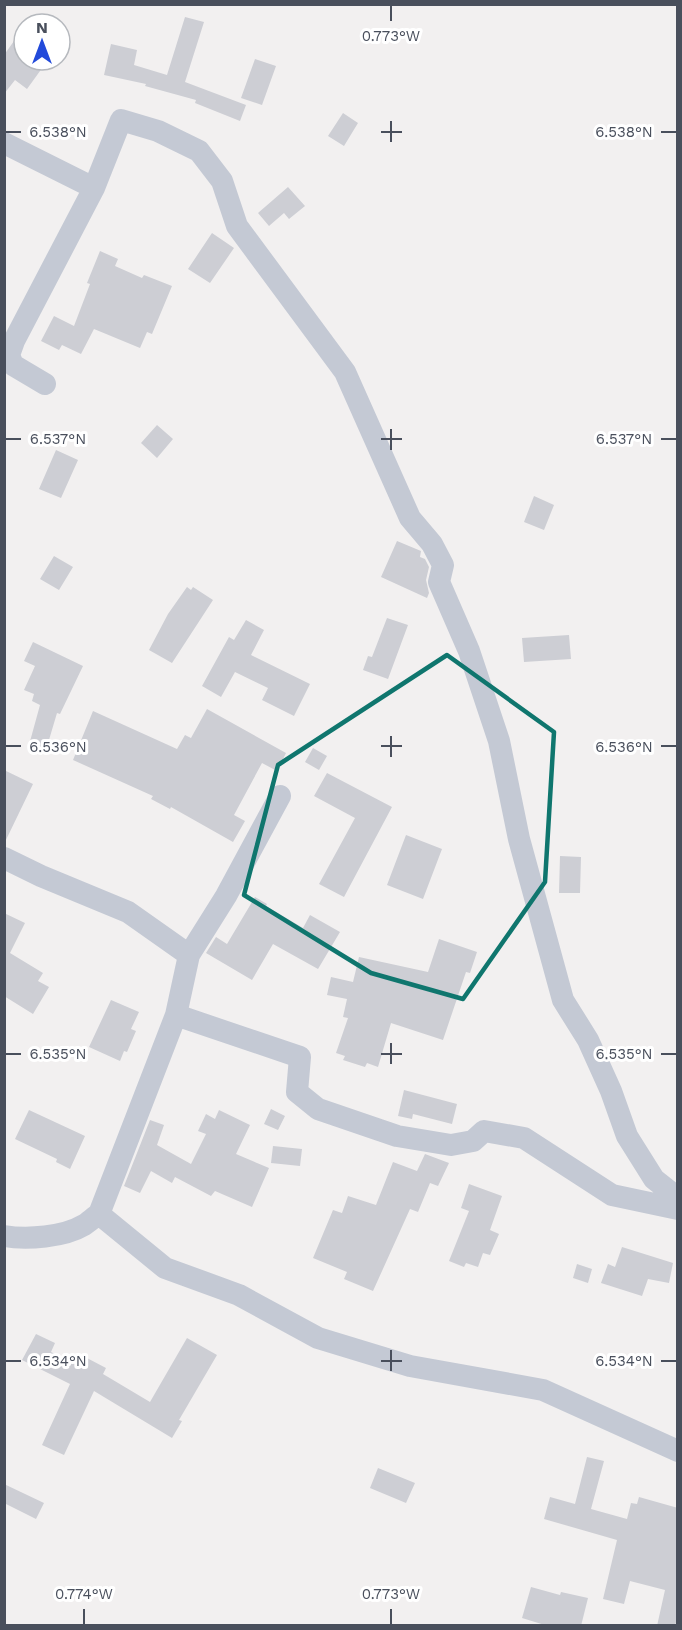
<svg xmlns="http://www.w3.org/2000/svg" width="682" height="1630" viewBox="0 0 682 1630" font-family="'Work Sans',sans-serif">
	<rect width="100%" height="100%" fill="#f2f0f0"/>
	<path fill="#cdced4" d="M 185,17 L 204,22 L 185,82 L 246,105 L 240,121 L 195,103 L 196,100 L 145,86 L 146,84 L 104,75 L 111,44 L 137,50 L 134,65 L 167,75 Z
		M 24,27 L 24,60 L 48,60 L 27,89 L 15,80 L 4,94 L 4,55 Z
		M 255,59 L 276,66 L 262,105 L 241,98 Z
		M 343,113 L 358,123 L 344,146 L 328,136 Z
		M 288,187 L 305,206 L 289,219 L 284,213 L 269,226 L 258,213 Z
		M 212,233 L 234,248 L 210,283 L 188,269 Z
		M 100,251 L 118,259 L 115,266 L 142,278 L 144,275 L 172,286 L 152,334 L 147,332 L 140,348 L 94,329 L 81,354 L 62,345 L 59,350 L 41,341 L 54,316 L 74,326 L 90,284 L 87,283 Z
		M 157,425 L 173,439 L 157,458 L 141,443 Z
		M 56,450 L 78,460 L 61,498 L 39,489 Z
		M 534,496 L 554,505 L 544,530 L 524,522 Z
		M 397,541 L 421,551 L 420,557 L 425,559 L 429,567 L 426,580 L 429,593 L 427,598 L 381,577 Z
		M 54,556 L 73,567 L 59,590 L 40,579 Z
		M 187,587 L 191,590 L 193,587 L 213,600 L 172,663 L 149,650 L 168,614 Z
		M 387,618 L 408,625 L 388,679 L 363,670 L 368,656 L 372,657 Z
		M 246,620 L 264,630 L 251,655 L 310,684 L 294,716 L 262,700 L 268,688 L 235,672 L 221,697 L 202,686 L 229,637 L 234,640 Z
		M 569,635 L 571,659 L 524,662 L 522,638 Z
		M 33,642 L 83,666 L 60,714 L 57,713 L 46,750 L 29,745 L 40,705 L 32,701 L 34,694 L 24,690 L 35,666 L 24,661 Z
		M 207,709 L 286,753 L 277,771 L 262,763 L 234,815 L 245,821 L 233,842 L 171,807 L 170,809 L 151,799 L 153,796 L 73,760 L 93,711 L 177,749 L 185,735 L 191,738 Z
		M 313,748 L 327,756 L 319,770 L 305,762 Z
		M 4,770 L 33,784 L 4,844 Z
		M 327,773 L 392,807 L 344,897 L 319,884 L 355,818 L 314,796 Z
		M 406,835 L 442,849 L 423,899 L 387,885 Z
		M 560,856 L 581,857 L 580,893 L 559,893 Z
		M 255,897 L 267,904 L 266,906 L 303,928 L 310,915 L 340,932 L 318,969 L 273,944 L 252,980 L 206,953 L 216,937 L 227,944 Z
		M 4,913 L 25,923 L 10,953 L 43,973 L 38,981 L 49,987 L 33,1014 L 4,996 Z
		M 439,939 L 477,952 L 470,973 L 466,972 L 443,1040 L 391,1023 L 378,1067 L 367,1063 L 365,1067 L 343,1060 L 345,1056 L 336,1053 L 348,1018 L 343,1017 L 347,999 L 327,995 L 331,977 L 353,982 L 359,957 L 428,972 Z
		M 111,1000 L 139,1012 L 131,1029 L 136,1031 L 127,1052 L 124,1051 L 120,1061 L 89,1047 Z
		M 404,1090 L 457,1104 L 452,1124 L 413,1114 L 412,1119 L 398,1116 Z
		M 271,1109 L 285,1116 L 278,1130 L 264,1124 Z
		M 29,1110 L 85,1136 L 70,1169 L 56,1162 L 57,1159 L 15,1139 Z
		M 219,1110 L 250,1125 L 236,1154 L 269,1168 L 252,1207 L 215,1191 L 211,1196 L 175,1177 L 172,1183 L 151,1171 L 140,1193 L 124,1186 L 150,1120 L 164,1125 L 157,1145 L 191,1164 L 206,1134 L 198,1131 L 206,1114 L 215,1119 Z
		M 273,1146 L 302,1149 L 300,1166 L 271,1163 Z
		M 425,1154 L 449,1163 L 438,1186 L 430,1183 L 418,1212 L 410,1209 L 373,1291 L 344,1279 L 347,1272 L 313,1258 L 333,1210 L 342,1213 L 348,1196 L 376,1205 L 393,1162 L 417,1171 Z
		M 469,1184 L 502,1196 L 490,1230 L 499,1234 L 490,1255 L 483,1253 L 478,1267 L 466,1263 L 464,1267 L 449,1261 L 469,1211 L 461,1208 Z
		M 622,1247 L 673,1263 L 669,1283 L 648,1279 L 642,1296 L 601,1283 L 608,1264 L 615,1267 Z
		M 577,1264 L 592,1269 L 588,1283 L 573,1278 Z
		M 36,1334 L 55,1343 L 51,1352 L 81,1367 L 85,1357 L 106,1368 L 103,1374 L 150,1402 L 187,1338 L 217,1355 L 179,1420 L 182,1421 L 172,1438 L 94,1391 L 64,1455 L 42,1445 L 70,1384 L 22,1360 Z
		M 587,1457 L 604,1461 L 591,1509 L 627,1519 L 631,1503 L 637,1504 L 639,1497 L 678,1508 L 678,1616 L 675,1626 L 657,1626 L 665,1590 L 630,1581 L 624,1604 L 603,1599 L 617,1540 L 544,1519 L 550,1497 L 575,1504 Z
		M 378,1468 L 415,1483 L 406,1503 L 370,1488 Z
		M 4,1484 L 44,1503 L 36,1519 L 4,1503 Z
		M 531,1587 L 560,1595 L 561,1592 L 588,1598 L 581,1626 L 548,1626 L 522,1618 Z"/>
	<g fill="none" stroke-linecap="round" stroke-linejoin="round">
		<path stroke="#c4c9d4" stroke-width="22" d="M 4,143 L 94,188
			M 45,384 L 13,365 L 9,355 L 14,341 L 94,188 L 121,120 L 158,131 L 199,151 L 222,181 L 237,226 L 345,372 L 410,518 L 432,544 L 443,565 L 439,582 L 469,651 L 499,741 L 519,839 L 563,1000 L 588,1040 L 611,1091 L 627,1136 L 654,1179 L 678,1198
			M 4,858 L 41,876 L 128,912 L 189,955
			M 176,1015 L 300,1057 L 297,1092 L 318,1109 L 397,1136 L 451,1145 L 473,1141 L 484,1131 L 524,1138 L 612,1195 L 678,1209
			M 99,1214 L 165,1268 L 239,1295 L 318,1338 L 410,1366 L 543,1390 L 678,1451
			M 4,1236 C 27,1240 64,1237 84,1225 C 89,1222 94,1217 99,1214 L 176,1015 L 189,955 L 226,896 L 280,796"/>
	</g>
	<path fill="none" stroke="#0f766e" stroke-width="4.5" stroke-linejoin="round" d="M 447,655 L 554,732 L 545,882 L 463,999 L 371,973 L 244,895 L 278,765 Z"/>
	<path fill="none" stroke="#494f5c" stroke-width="2" d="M 391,6 L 391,21M 391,121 L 391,142M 6,132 L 21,132M 381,132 L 402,132M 661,132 L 676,132M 391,429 L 391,450M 6,439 L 21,439M 381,439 L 402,439M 661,439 L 676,439M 391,736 L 391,757M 6,746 L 21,746M 381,746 L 402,746M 661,746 L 676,746M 391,1043 L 391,1064M 6,1054 L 21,1054M 381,1054 L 402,1054M 661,1054 L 676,1054M 391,1350 L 391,1371M 6,1361 L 21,1361M 381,1361 L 402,1361M 661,1361 L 676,1361M 84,1609 L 84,1624M 391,1609 L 391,1624"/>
	<g font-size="15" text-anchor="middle" fill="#494f5c" stroke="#fff" stroke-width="6" stroke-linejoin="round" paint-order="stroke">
		<text x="391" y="41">0.773°W</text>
		<text x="58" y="137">6.538°N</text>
		<text x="624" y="137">6.538°N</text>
		<text x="58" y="444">6.537°N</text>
		<text x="624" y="444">6.537°N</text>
		<text x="58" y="752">6.536°N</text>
		<text x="624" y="752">6.536°N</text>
		<text x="58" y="1059">6.535°N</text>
		<text x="624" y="1059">6.535°N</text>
		<text x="58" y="1366">6.534°N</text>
		<text x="624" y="1366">6.534°N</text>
		<text x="84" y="1599">0.774°W</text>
		<text x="391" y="1599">0.773°W</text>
	</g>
	<rect width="682" height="1630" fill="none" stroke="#494f5c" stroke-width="12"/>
	<g transform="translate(42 42)"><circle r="28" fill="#ffffff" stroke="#b6b9be" stroke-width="1.5"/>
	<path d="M0-4.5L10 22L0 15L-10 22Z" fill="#224ada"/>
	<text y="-9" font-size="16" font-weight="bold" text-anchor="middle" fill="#494f5c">N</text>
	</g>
</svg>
